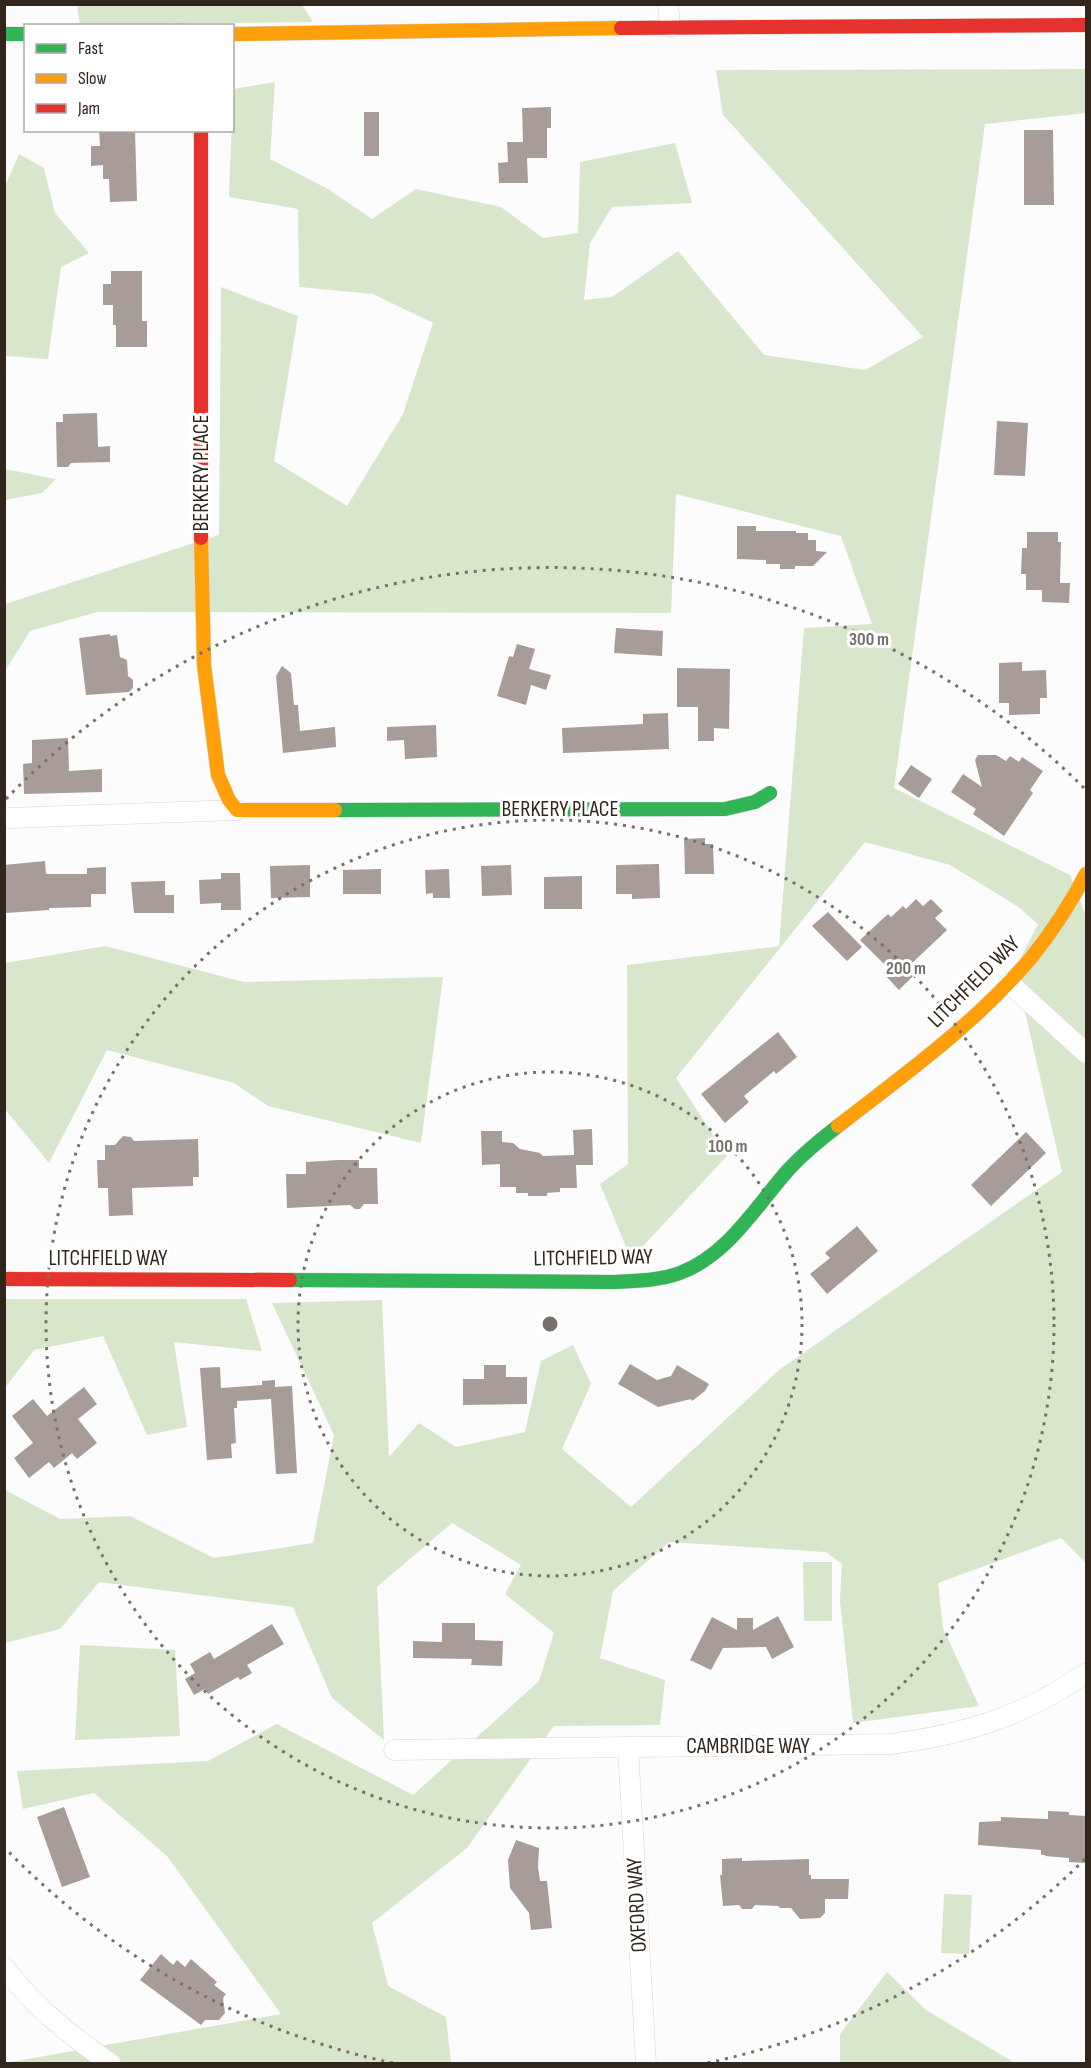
<svg xmlns="http://www.w3.org/2000/svg" width="1091" height="2068" viewBox="0 0 1091 2068" font-family="'Sofia Sans Condensed',sans-serif">
	<rect width="100%" height="100%" fill="#fcfcfc"/>
	<path fill="#d8e7cb" d="M 77,5 L 302,5 L 313,22 L 80,25 Z
		M 1086,69 L 1086,113 L 985,124 L 894,788 L 1070,875 L 1086,916 L 1086,1563 L 1061,1538 L 938,1583 L 943,1628 L 979,1706 L 853,1723 L 840,1601 L 842,1564 L 826,1552 L 669,1542 L 613,1591 L 600,1658 L 665,1680 L 660,1725 L 554,1726 L 467,1848 L 372,1923 L 388,1986 L 446,2017 L 451,2063 L 5,2063 L 281,2014 L 167,1856 L 94,1793 L 23,1809 L 17,1771 L 208,1761 L 277,1724 L 413,1795 L 539,1681 L 554,1633 L 505,1594 L 521,1565 L 452,1523 L 377,1587 L 384,1740 L 332,1698 L 293,1607 L 99,1582 L 60,1629 L 5,1643 L 5,1490 L 60,1519 L 130,1516 L 214,1558 L 313,1543 L 334,1435 L 272,1303 L 382,1300 L 389,1457 L 419,1423 L 456,1447 L 525,1432 L 541,1361 L 573,1345 L 591,1384 L 562,1449 L 631,1507 L 779,1370 L 1062,1172 L 1015,969 L 1038,924 L 1017,906 L 950,865 L 865,842 L 676,1078 L 727,1156 L 631,1259 L 600,1184 L 628,1164 L 627,965 L 779,946 L 804,628 L 872,624 L 841,536 L 676,494 L 671,613 L 97,612 L 30,631 L 5,671 L 5,604 L 219,535 L 221,287 L 298,316 L 274,461 L 347,506 L 403,414 L 433,323 L 373,294 L 299,287 L 298,209 L 229,197 L 233,89 L 275,82 L 270,159 L 328,189 L 372,219 L 416,189 L 501,207 L 543,238 L 578,233 L 580,162 L 675,143 L 692,203 L 612,207 L 590,243 L 584,300 L 612,297 L 678,251 L 764,355 L 865,370 L 923,337 L 723,115 L 716,70 Z
		M 19,154 L 44,168 L 55,213 L 89,253 L 61,267 L 48,359 L 5,356 L 5,186 Z
		M 5,469 L 56,479 L 42,493 L 5,500 Z
		M 105,946 L 244,982 L 443,977 L 421,1143 L 268,1106 L 234,1083 L 107,1050 L 49,1163 L 5,1109 L 5,963 Z
		M 5,1299 L 246,1299 L 262,1351 L 174,1342 L 187,1427 L 147,1435 L 103,1336 L 34,1350 L 5,1388 Z
		M 803,1562 L 832,1562 L 832,1621 L 804,1621 Z
		M 80,1645 L 175,1650 L 180,1736 L 75,1740 Z
		M 944,1894 L 972,1895 L 969,1954 L 941,1953 Z
		M 887,1972 L 926,2010 L 1015,2063 L 840,2063 L 840,2034 Z"/>
	<path fill="#a79c97" d="M 551,107 L 551,128 L 547,128 L 547,158 L 527,158 L 528,183 L 499,183 L 498,163 L 508,162 L 507,142 L 523,142 L 522,108 Z
		M 364,112 L 379,112 L 379,156 L 364,156 Z
		M 99,130 L 135,130 L 137,201 L 110,202 L 109,179 L 103,179 L 103,165 L 91,166 L 91,146 L 100,146 Z
		M 1024,130 L 1053,130 L 1054,205 L 1024,205 Z
		M 111,271 L 142,271 L 142,321 L 147,321 L 147,347 L 116,347 L 116,325 L 113,325 L 113,305 L 103,305 L 103,284 L 111,284 Z
		M 97,413 L 98,447 L 110,446 L 110,462 L 71,463 L 68,467 L 57,467 L 56,422 L 63,422 L 63,414 Z
		M 997,421 L 1028,423 L 1025,476 L 994,475 Z
		M 737,526 L 756,526 L 756,531 L 796,531 L 796,533 L 808,533 L 808,540 L 816,540 L 816,551 L 827,552 L 813,566 L 795,566 L 795,569 L 780,569 L 780,564 L 766,564 L 766,560 L 737,559 Z
		M 1027,532 L 1058,532 L 1058,542 L 1061,542 L 1060,583 L 1070,583 L 1069,603 L 1042,602 L 1042,590 L 1026,590 L 1026,574 L 1021,574 L 1022,548 L 1027,548 Z
		M 616,628 L 663,631 L 662,656 L 614,653 Z
		M 110,634 L 110,636 L 117,635 L 120,657 L 127,660 L 128,676 L 133,680 L 133,688 L 129,692 L 86,695 L 79,638 Z
		M 517,644 L 535,649 L 529,669 L 551,675 L 546,690 L 531,685 L 526,705 L 497,696 L 509,656 L 513,657 Z
		M 1022,662 L 1022,671 L 1046,670 L 1047,698 L 1040,698 L 1040,714 L 1009,715 L 1009,703 L 999,703 L 999,663 Z
		M 282,666 L 291,673 L 294,705 L 298,705 L 300,731 L 335,727 L 336,747 L 283,753 L 276,676 Z
		M 677,668 L 730,669 L 729,729 L 714,728 L 714,741 L 698,741 L 698,707 L 677,707 Z
		M 668,713 L 669,749 L 563,753 L 562,728 L 643,724 L 643,714 Z
		M 436,725 L 437,757 L 405,759 L 404,740 L 387,741 L 387,727 Z
		M 68,738 L 69,771 L 102,769 L 102,792 L 24,794 L 23,764 L 32,763 L 32,740 Z
		M 978,755 L 996,755 L 1006,761 L 1010,756 L 1019,762 L 1022,757 L 1043,771 L 1030,790 L 1033,793 L 1004,836 L 973,814 L 976,809 L 951,792 L 963,774 L 982,787 L 975,760 Z
		M 911,765 L 932,779 L 919,798 L 898,784 Z
		M 705,838 L 705,844 L 713,844 L 714,874 L 685,874 L 684,839 Z
		M 45,861 L 46,874 L 87,874 L 87,868 L 106,867 L 106,894 L 91,894 L 91,907 L 49,908 L 49,910 L 6,913 L 4,865 Z
		M 659,864 L 660,898 L 632,899 L 632,894 L 616,894 L 616,865 Z
		M 310,865 L 310,897 L 271,898 L 270,866 Z
		M 511,865 L 512,895 L 482,896 L 481,866 Z
		M 381,869 L 381,894 L 343,894 L 343,870 Z
		M 449,869 L 450,898 L 433,898 L 433,893 L 426,894 L 425,870 Z
		M 221,873 L 240,873 L 241,910 L 221,910 L 221,903 L 200,904 L 199,880 L 221,879 Z
		M 582,876 L 582,909 L 544,909 L 544,877 Z
		M 165,881 L 165,895 L 174,895 L 174,913 L 134,913 L 131,882 Z
		M 916,899 L 923,906 L 931,899 L 943,911 L 935,918 L 947,930 L 909,966 L 915,974 L 899,990 L 883,973 L 888,968 L 860,940 L 888,914 L 891,917 L 903,906 L 906,909 Z
		M 828,912 L 862,947 L 847,961 L 812,926 Z
		M 778,1032 L 797,1057 L 776,1074 L 774,1071 L 744,1096 L 749,1102 L 725,1123 L 701,1094 Z
		M 592,1129 L 593,1165 L 576,1165 L 577,1188 L 560,1188 L 560,1192 L 547,1193 L 547,1196 L 528,1196 L 528,1193 L 516,1193 L 516,1187 L 500,1187 L 500,1164 L 482,1165 L 481,1131 L 502,1131 L 502,1142 L 513,1143 L 520,1149 L 540,1153 L 543,1156 L 574,1155 L 573,1130 Z
		M 1026,1132 L 1046,1153 L 991,1206 L 971,1185 Z
		M 123,1136 L 131,1137 L 134,1141 L 198,1139 L 199,1177 L 193,1177 L 193,1186 L 132,1188 L 133,1215 L 109,1216 L 108,1188 L 98,1188 L 97,1160 L 105,1160 L 105,1145 L 115,1145 Z
		M 339,1160 L 359,1160 L 359,1168 L 377,1168 L 378,1204 L 364,1204 L 360,1209 L 355,1209 L 350,1205 L 287,1208 L 286,1174 L 306,1174 L 306,1162 Z
		M 857,1226 L 878,1251 L 827,1294 L 810,1274 L 830,1258 L 825,1253 Z
		M 630,1364 L 657,1380 L 671,1376 L 677,1365 L 709,1384 L 705,1391 L 692,1401 L 691,1399 L 658,1407 L 618,1384 Z
		M 484,1365 L 506,1365 L 506,1377 L 527,1377 L 527,1404 L 463,1405 L 463,1379 L 484,1379 Z
		M 220,1367 L 221,1388 L 262,1385 L 262,1381 L 275,1380 L 275,1387 L 292,1386 L 297,1473 L 276,1474 L 271,1399 L 237,1401 L 237,1408 L 234,1408 L 236,1443 L 231,1444 L 232,1458 L 207,1460 L 200,1368 Z
		M 84,1387 L 97,1404 L 78,1419 L 97,1443 L 77,1459 L 72,1453 L 54,1468 L 49,1462 L 29,1478 L 14,1458 L 33,1443 L 12,1416 L 33,1399 L 47,1416 Z
		M 778,1616 L 794,1647 L 772,1659 L 766,1647 L 723,1648 L 711,1670 L 690,1660 L 712,1617 L 737,1630 L 737,1618 L 753,1618 L 753,1630 Z
		M 442,1623 L 475,1623 L 475,1640 L 503,1641 L 502,1666 L 471,1665 L 472,1659 L 413,1658 L 413,1641 L 442,1642 Z
		M 272,1624 L 284,1644 L 247,1665 L 252,1673 L 240,1680 L 238,1677 L 208,1694 L 205,1689 L 194,1695 L 185,1679 L 195,1673 L 190,1664 L 210,1652 L 214,1659 Z
		M 64,1807 L 90,1877 L 62,1887 L 37,1817 Z
		M 1048,1811 L 1069,1812 L 1069,1815 L 1086,1816 L 1086,1863 L 1069,1862 L 1069,1858 L 1045,1856 L 1045,1855 L 1041,1855 L 1041,1850 L 978,1845 L 979,1822 L 1001,1821 L 1001,1817 L 1048,1819 Z
		M 516,1840 L 539,1848 L 538,1867 L 540,1881 L 547,1881 L 552,1928 L 531,1930 L 529,1913 L 510,1888 L 508,1860 Z
		M 742,1858 L 742,1861 L 809,1859 L 809,1875 L 811,1875 L 811,1879 L 849,1879 L 848,1899 L 825,1899 L 825,1913 L 820,1918 L 800,1919 L 791,1908 L 780,1908 L 778,1906 L 755,1905 L 752,1909 L 742,1909 L 739,1905 L 723,1906 L 720,1875 L 722,1875 L 722,1859 Z
		M 161,1954 L 173,1965 L 177,1960 L 185,1967 L 191,1959 L 217,1982 L 214,1985 L 226,1994 L 223,1998 L 225,2013 L 219,2020 L 205,2020 L 201,2025 L 140,1980 Z"/>
	<g fill="none" stroke-linecap="round" stroke-linejoin="round">
		<g stroke="#dbd5d0" stroke-width="21">
			<path id="street" d="M 668,4 L 670,27
				M 9,818 L 237,810
				M 1009,983 L 1086,1053
				M 628,1747 L 646,2064
				M 394,1750 L 890,1744 C 963,1735 1025,1716 1086,1673
				M 4,1967 C 35,2008 70,2035 111,2064"/>
		</g>
		<g stroke="#dbd5d0" stroke-width="15">
			<path id="fast" d="M 4,34 L 26,34
				M 335,810 L 725,809 L 755,802 L 770,793
				M 290,1280 L 611,1282 C 634,1281 658,1281 680,1273 C 728,1255 756,1206 789,1169 C 804,1153 821,1139 838,1126"/>
		</g>
		<g stroke="#dbd5d0" stroke-width="15">
			<path id="slow" d="M 232,34 L 621,28
				M 201,538 L 204,665 L 218,775 L 229,800 L 237,810 L 335,810
				M 838,1126 C 905,1074 975,1024 1031,958 C 1052,932 1070,904 1086,874"/>
		</g>
		<g stroke="#dbd5d0" stroke-width="15">
			<path id="jam" d="M 621,28 L 1086,25
				M 201,538 L 201,130
				M 4,1279 L 290,1280"/>
		</g>
		<use href="#street" stroke="#fff" stroke-width="20"/>
		<use href="#fast" stroke="#30b455" stroke-width="14"/>
		<use href="#slow" stroke="#ff9f0a" stroke-width="14"/>
		<use href="#jam" stroke="#e5322d" stroke-width="14"/>
	</g>
	<g fill="none" stroke="#78706a" stroke-width="3" stroke-dasharray="3 6">
		<circle cx="550" cy="1324" r="252"/>
		<circle cx="550" cy="1324" r="504"/>
		<path d="M1085 1859A756 756 0 0 1 707 2063M393 2063A756 756 0 0 1 6 1849M6 799A756 756 0 0 1 1085 789"/>
	</g>
	<g text-anchor="middle" dominant-baseline="central" stroke-width="6" stroke-linejoin="round" paint-order="stroke">
		<g font-size="22" fill="#31251c" stroke="#fff">
			<text transform="translate(201 473) rotate(-90)">BERKERY PLACE</text>
			<text x="560" y="809">BERKERY PLACE</text>
			<text transform="translate(974 982) rotate(-45)">LITCHFIELD WAY</text>
			<text x="108" y="1258">LITCHFIELD WAY</text>
			<text transform="translate(593 1258) rotate(-1)">LITCHFIELD WAY</text>
			<text x="748" y="1746">CAMBRIDGE WAY</text>
			<text transform="translate(637 1905) rotate(-93)">OXFORD WAY</text>
		</g>
	</g>
	<circle cx="550" cy="1324" r="9" fill="#78706a" stroke="#fff" stroke-width="3"/>
	<g font-size="18" text-anchor="middle" font-weight="bold" fill="#78706a" stroke="#fff" stroke-width="6" stroke-linejoin="round" paint-order="stroke">
		<text x="869" y="645">300 m</text>
		<text x="906" y="974">200 m</text>
		<text x="728" y="1152">100 m</text>
	</g>
	<rect width="1091" height="2068" fill="none" stroke="#31251c" stroke-width="12"/>
	<rect x="24" y="24" width="210" height="108" fill="#ffffff" stroke="#ada8a4" stroke-width="1.5"/>
	<rect x="36" y="44" width="30" height="9" fill="#30b455" stroke="#ada8a4" stroke-width="1.5"/>
	<text x="78" y="54" font-size="18" fill="#31251c">Fast</text>
	<rect x="36" y="74" width="30" height="9" fill="#ff9f0a" stroke="#ada8a4" stroke-width="1.5"/>
	<text x="78" y="84" font-size="18" fill="#31251c">Slow</text>
	<rect x="36" y="104" width="30" height="9" fill="#e5322d" stroke="#ada8a4" stroke-width="1.5"/>
	<text x="78" y="114" font-size="18" fill="#31251c">Jam</text>
</svg>
